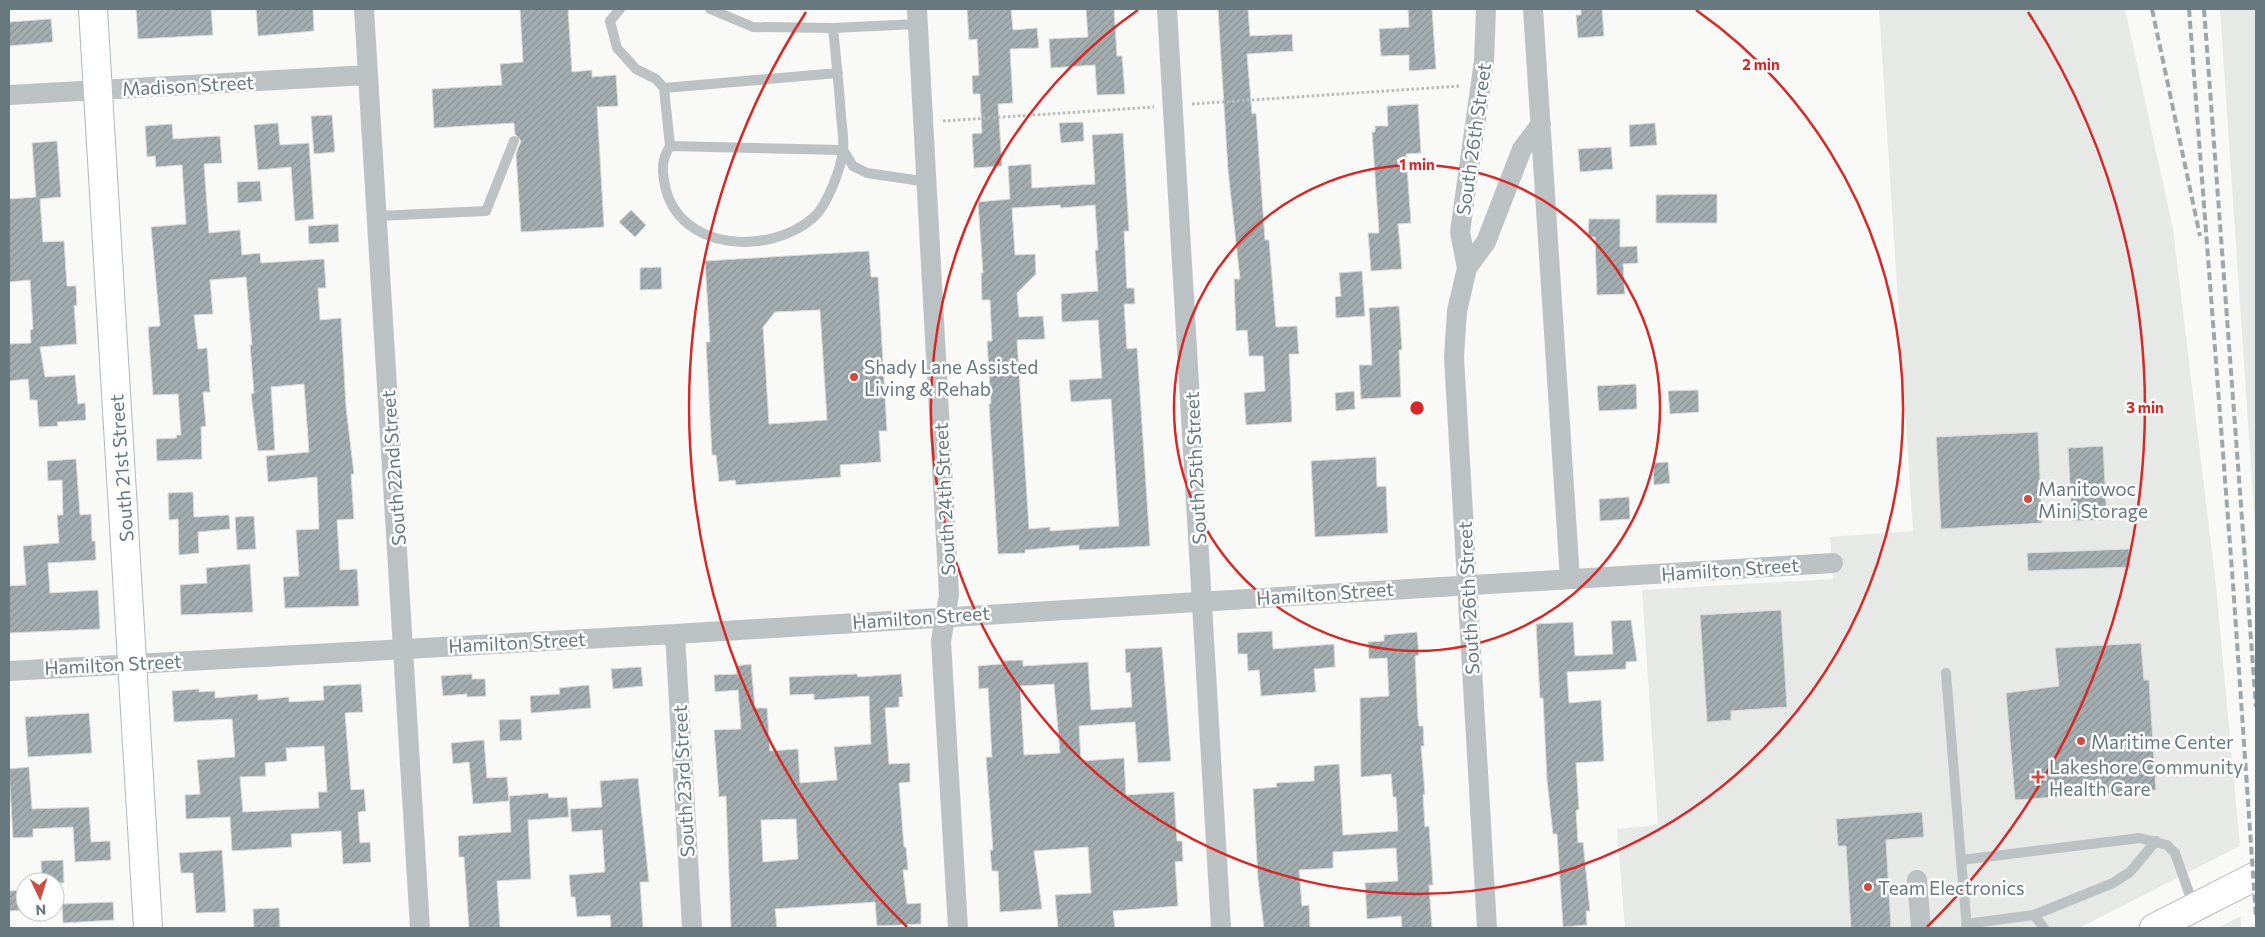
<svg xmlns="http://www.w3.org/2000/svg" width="2265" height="937" viewBox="0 0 2265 937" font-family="Commissioner,sans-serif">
	<defs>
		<pattern id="building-hatch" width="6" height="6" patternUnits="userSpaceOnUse" patternTransform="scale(1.25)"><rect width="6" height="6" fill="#a4aeb1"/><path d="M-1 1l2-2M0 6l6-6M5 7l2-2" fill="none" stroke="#899295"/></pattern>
	</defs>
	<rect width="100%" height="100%" fill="#f9f9f7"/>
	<path fill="#e7e9e7" d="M 1879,9 L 2125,9 L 2173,229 L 2216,586 L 2240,846 L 2079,928 L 1625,928 L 1617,829 L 1658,825 L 1642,590 L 1833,579 L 1830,537 L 1913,531 Z
		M 2220,9 L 2256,9 L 2256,541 Z
		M 2241,916 L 2241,928 L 2217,928 Z"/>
	<path fill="url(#building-hatch)" stroke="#dbdbd9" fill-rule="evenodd" d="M 136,9 L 211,9 L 213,35 L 138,39 Z
		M 256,9 L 313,9 L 314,31 L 258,36 Z
		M 520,9 L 568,9 L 572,72 L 592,70 L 592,77 L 616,75 L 618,106 L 597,107 L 604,227 L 521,232 L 516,154 L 521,141 L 515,134 L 514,123 L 434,128 L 432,89 L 502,85 L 500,64 L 523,62 Z
		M 967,9 L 1011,9 L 1013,30 L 1037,28 L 1039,48 L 1010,49 L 1013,103 L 998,104 L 1002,166 L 974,168 L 972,134 L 982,133 L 980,94 L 973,94 L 972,76 L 979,75 L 977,39 L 969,40 Z
		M 1086,9 L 1114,9 L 1117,56 L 1122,56 L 1125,94 L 1097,95 L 1095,65 L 1051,68 L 1049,39 L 1088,37 Z
		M 1218,9 L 1248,9 L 1250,36 L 1292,34 L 1293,51 L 1247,54 L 1252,114 L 1256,113 L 1265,240 L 1269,240 L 1276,327 L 1297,326 L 1299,354 L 1289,354 L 1292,422 L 1246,425 L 1244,393 L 1265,391 L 1263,356 L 1249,356 L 1247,330 L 1236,331 L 1234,279 L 1240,279 L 1228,170 Z
		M 1408,9 L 1432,9 L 1436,69 L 1409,71 L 1409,55 L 1381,56 L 1379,29 L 1409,27 Z
		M 1581,9 L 1602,9 L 1604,36 L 1578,38 L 1576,15 L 1581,15 Z
		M 51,19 L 53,42 L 9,46 L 9,22 Z
		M 1418,104 L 1421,153 L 1406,154 L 1411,223 L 1398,224 L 1402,269 L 1371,271 L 1368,233 L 1379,233 L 1372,132 L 1375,132 L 1375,126 L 1388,126 L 1387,106 Z
		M 332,115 L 335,152 L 314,154 L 311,116 Z
		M 1083,122 L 1084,141 L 1061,143 L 1059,123 Z
		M 278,123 L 280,145 L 309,143 L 314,219 L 295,221 L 291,167 L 258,170 L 254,125 Z
		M 1655,123 L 1657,145 L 1630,147 L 1629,125 Z
		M 172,124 L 173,139 L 220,136 L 222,163 L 204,164 L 209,233 L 240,230 L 242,255 L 260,253 L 261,263 L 324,259 L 326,288 L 318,288 L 320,320 L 341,318 L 346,407 L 354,474 L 351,474 L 354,519 L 337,520 L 340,570 L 357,569 L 359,606 L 285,608 L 283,577 L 299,576 L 296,530 L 319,529 L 317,477 L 268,482 L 266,456 L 309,452 L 304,384 L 271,387 L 275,450 L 258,451 L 251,394 L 254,393 L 250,345 L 252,345 L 246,277 L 210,280 L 213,314 L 194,315 L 198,349 L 207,348 L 210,392 L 203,392 L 206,426 L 201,427 L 202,459 L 157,461 L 156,439 L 177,438 L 176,435 L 181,435 L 178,394 L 153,395 L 148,327 L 160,326 L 151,227 L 186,224 L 182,165 L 156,167 L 155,156 L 147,157 L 145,126 Z
		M 1123,133 L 1129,231 L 1124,231 L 1127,288 L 1134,288 L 1135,304 L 1124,304 L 1127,349 L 1137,348 L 1150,546 L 1079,550 L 1079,545 L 1025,550 L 1025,553 L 998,554 L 989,404 L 991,404 L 987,341 L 992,341 L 990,300 L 982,300 L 981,273 L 983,273 L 978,202 L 1010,199 L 1008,166 L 1031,164 L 1032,188 L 1095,184 L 1092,135 ZM 1060,205 L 1061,208 L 1095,205 L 1098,250 L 1095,250 L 1098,291 L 1061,294 L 1062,322 L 1098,320 L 1102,378 L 1069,380 L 1071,402 L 1111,399 L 1119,526 L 1050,531 L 1050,527 L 1029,529 L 1017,340 L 1045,339 L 1043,316 L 1019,317 L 1017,293 L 1036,274 L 1035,254 L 1015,255 L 1012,208 Z
		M 57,141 L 61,197 L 40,199 L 43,242 L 64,241 L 67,286 L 76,286 L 77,305 L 74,306 L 77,344 L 40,347 L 45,377 L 75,375 L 78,404 L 85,403 L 86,420 L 57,422 L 58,426 L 39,427 L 37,400 L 30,400 L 28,379 L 9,381 L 9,344 L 31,343 L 30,330 L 33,329 L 30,280 L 9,282 L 9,199 L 36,197 L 32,143 Z
		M 1611,147 L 1613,169 L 1580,172 L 1578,149 Z
		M 260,181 L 262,201 L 238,203 L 237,182 Z
		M 1717,194 L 1717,223 L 1656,223 L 1656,195 Z
		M 631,210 L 646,225 L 635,237 L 619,222 Z
		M 1589,219 L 1620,219 L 1620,247 L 1637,246 L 1638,263 L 1623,264 L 1625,294 L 1597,295 L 1595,237 L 1588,237 Z
		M 338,224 L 339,242 L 309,244 L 308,226 Z
		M 869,251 L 871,277 L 878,277 L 887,431 L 879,431 L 881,462 L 840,465 L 841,477 L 736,485 L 735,480 L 719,482 L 716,455 L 712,455 L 706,342 L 710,342 L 705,261 ZM 820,310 L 827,420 L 769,424 L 763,327 L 775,312 Z
		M 661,267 L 662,289 L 640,290 L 640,268 Z
		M 1362,271 L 1365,316 L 1336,318 L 1335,297 L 1341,296 L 1339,273 Z
		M 1399,306 L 1402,350 L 1399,350 L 1401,397 L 1361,399 L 1359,365 L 1372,365 L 1369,308 Z
		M 1636,384 L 1637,409 L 1599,411 L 1597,386 Z
		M 1698,390 L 1699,412 L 1670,414 L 1668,391 Z
		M 1354,391 L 1355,409 L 1336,411 L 1335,393 Z
		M 2038,432 L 2042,523 L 1941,529 L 1936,437 Z
		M 2103,446 L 2107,520 L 2072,521 L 2068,448 Z
		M 1376,457 L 1377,487 L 1386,486 L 1388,533 L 1315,537 L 1311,461 Z
		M 76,459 L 80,515 L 91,514 L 92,541 L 95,541 L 96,560 L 48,563 L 50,593 L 98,590 L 100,629 L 9,633 L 9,586 L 26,585 L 23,546 L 59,543 L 57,515 L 63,515 L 62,480 L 48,481 L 47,461 Z
		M 1668,462 L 1670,483 L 1654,485 L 1653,463 Z
		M 193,492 L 194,517 L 229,515 L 230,529 L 198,532 L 199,553 L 179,555 L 178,519 L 169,520 L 168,493 Z
		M 1629,497 L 1630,519 L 1600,521 L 1599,499 Z
		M 254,516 L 256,549 L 237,550 L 235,517 Z
		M 2129,549 L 2130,567 L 2028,571 L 2027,553 Z
		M 250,564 L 253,612 L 181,615 L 180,585 L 207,583 L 206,568 Z
		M 1781,610 L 1787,707 L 1731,711 L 1731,720 L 1707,722 L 1700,615 Z
		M 1631,620 L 1637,661 L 1626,662 L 1626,669 L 1567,672 L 1569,703 L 1601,700 L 1604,761 L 1576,763 L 1579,810 L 1576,810 L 1578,843 L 1583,842 L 1590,911 L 1586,911 L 1587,925 L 1563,927 L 1557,834 L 1553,834 L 1547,780 L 1543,698 L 1540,698 L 1536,624 L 1573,622 L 1575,656 L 1613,654 L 1611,621 Z
		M 1272,631 L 1273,649 L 1334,644 L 1335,667 L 1314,669 L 1316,692 L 1261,696 L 1259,670 L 1248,671 L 1247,654 L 1238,654 L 1237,633 Z
		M 1417,632 L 1419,655 L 1415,656 L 1418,719 L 1419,726 L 1423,726 L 1424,746 L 1421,746 L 1425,794 L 1423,795 L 1425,827 L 1429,826 L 1433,885 L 1429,885 L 1432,928 L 1402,928 L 1401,916 L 1367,919 L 1365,883 L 1398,881 L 1396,848 L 1333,852 L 1333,868 L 1299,870 L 1302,906 L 1309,905 L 1310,928 L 1264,928 L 1258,879 L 1253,789 L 1277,787 L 1276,783 L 1314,781 L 1314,766 L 1339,764 L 1343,835 L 1398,831 L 1396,797 L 1393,797 L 1391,774 L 1361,777 L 1360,698 L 1389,696 L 1387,658 L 1369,659 L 1368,642 L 1384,641 L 1384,635 Z
		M 2141,643 L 2144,680 L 2149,680 L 2156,790 L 2015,800 L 2006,693 L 2059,686 L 2055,648 Z
		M 1162,647 L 1171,761 L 1138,763 L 1135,722 L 1079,726 L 1081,761 L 1124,758 L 1126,795 L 1174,792 L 1177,841 L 1182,841 L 1183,861 L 1175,862 L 1178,906 L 1113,911 L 1115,928 L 1058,928 L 1055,895 L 1091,893 L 1088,847 L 1034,851 L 1042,909 L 1000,912 L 998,871 L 992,871 L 990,850 L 993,850 L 986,757 L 992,757 L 988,688 L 979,689 L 978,666 L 1002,664 L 1002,661 L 1023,660 L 1023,666 L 1088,662 L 1091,710 L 1132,707 L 1130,672 L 1126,673 L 1125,649 ZM 1054,684 L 1060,753 L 1024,755 L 1020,686 Z
		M 751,664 L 755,708 L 767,708 L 770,751 L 798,749 L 800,783 L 837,780 L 834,747 L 871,744 L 869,696 L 814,700 L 814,694 L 790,695 L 789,677 L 857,674 L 858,677 L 901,674 L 903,697 L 899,697 L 899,707 L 885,708 L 889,764 L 910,763 L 910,782 L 899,783 L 904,847 L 906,847 L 908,870 L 903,870 L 907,904 L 921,903 L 921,924 L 877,926 L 875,902 L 775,909 L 777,928 L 731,928 L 726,796 L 719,797 L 714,730 L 741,729 L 738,690 L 715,692 L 714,675 L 737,674 L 736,666 ZM 796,819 L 798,859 L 763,862 L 761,820 Z
		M 641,667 L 643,686 L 613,689 L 611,669 Z
		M 472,674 L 472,679 L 485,679 L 486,696 L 467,697 L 467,694 L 443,696 L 441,676 Z
		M 361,684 L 363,712 L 345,713 L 351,790 L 364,789 L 366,811 L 358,812 L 360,843 L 370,842 L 371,862 L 343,864 L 341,831 L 291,834 L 292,847 L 232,851 L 230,817 L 186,819 L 185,795 L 200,794 L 197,760 L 235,757 L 232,719 L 174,722 L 172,691 L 199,689 L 199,692 L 215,691 L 215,698 L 258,694 L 258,700 L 289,697 L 289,702 L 324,700 L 323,686 ZM 324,746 L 327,792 L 318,792 L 319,808 L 243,812 L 240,777 L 266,776 L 265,763 L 287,761 L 286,748 Z
		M 589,685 L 591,708 L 531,713 L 530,696 L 560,694 L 559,688 Z
		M 89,713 L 92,753 L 28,757 L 25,717 Z
		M 521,719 L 522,740 L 500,741 L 499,720 Z
		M 484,740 L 487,778 L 507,777 L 509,801 L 473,804 L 469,762 L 453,764 L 451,743 Z
		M 29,767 L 32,809 L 89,807 L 91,842 L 110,841 L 111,860 L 75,862 L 73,827 L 33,829 L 33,837 L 13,838 L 9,769 Z
		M 638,778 L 649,882 L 640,882 L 643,928 L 611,928 L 610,915 L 577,917 L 575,897 L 571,897 L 569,875 L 605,872 L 602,830 L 572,832 L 570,809 L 602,807 L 600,781 Z
		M 548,793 L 549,798 L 567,797 L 569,817 L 528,820 L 531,879 L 497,881 L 500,928 L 469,928 L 464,857 L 459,857 L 458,836 L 511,832 L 509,796 Z
		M 1922,812 L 1924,837 L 1886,840 L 1891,928 L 1851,928 L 1846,846 L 1838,846 L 1836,819 Z
		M 222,850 L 226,912 L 196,913 L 193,873 L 181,873 L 179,853 Z
		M 63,860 L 64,883 L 42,882 L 41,861 Z
		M 25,890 L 25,910 L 9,911 L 9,891 Z
		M 113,902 L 114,920 L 63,923 L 62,904 Z
		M 279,908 L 280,928 L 254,928 L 253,909 Z"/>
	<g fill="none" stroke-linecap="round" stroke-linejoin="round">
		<g stroke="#b1b8bb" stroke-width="30">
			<path id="secondary" d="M 93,9 L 148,928"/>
		</g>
		<g stroke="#b1b6b9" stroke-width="30">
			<path id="primary" d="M 2154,928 L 2256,876"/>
		</g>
		<path stroke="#b7bbbd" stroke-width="3" stroke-dasharray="2.5 2.5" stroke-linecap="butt" d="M 1192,104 L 1460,86
			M 943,121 L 1154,107"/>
		<path stroke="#bcc2c4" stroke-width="10" d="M 620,9 L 610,21 L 617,48 L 636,69 L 656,79 L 664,88 L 670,146 L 843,150 L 853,166 L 867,173 L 928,182
			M 710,9 L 753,27 L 833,28 L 918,24
			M 664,88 L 838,73
			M 670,146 C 661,161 662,170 665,186 C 679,251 769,256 813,218 C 827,206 841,169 843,150 C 844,139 842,126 841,116 C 839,86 836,57 833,28
			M 377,216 L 486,211 L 514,141
			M 1946,673 L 1961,860
			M 2034,915 L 2113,883 L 2130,872 L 2156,841
			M 1966,924 L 2034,915 L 2044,928
			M 1967,928 L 1961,860 L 2140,838 L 2167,845 L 2175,853 L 2194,907"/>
		<path stroke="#bcc2c4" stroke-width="20" d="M 364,9 L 420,928
			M 917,9 L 949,595 L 941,641 L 958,928
			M 1167,9 L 1221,928
			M 1486,9 L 1484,61 L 1460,232 L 1467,268 L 1457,311 L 1454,357 L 1487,928
			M 1533,9 L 1570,579
			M 9,95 L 368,75
			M 1467,268 L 1486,242 L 1522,149 L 1541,124
			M 675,634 L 692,928
			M 9,671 L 675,634 L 1833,563
			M 1917,880 L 1921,928"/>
		<use href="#secondary" stroke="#fff" stroke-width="28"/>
		<use href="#primary" stroke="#fff" stroke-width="28"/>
		<path stroke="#9fa7aa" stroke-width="4" stroke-dasharray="8 4" stroke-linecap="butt" d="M 2152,9 L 2200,236
			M 2189,9 L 2233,584 L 2256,917
			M 2204,9 L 2256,707"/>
	</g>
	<g fill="none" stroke="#d62828" stroke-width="2.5">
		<circle cx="1417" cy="408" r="243"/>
		<path d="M1696 10A486 486 0 1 1 1138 10"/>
		<path d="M907 927A728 728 0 0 1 806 12M2028 12A728 728 0 0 1 1927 927"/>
	</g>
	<g fill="#ce4c42" stroke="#fff" stroke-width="2">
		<circle cx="854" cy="377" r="5"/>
		<circle cx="2028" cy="499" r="5"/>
		<circle cx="2081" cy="741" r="5"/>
		<path d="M2035.5 769.5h5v5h5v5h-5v5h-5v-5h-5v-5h5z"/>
		<circle cx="1868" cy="887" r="5"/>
	</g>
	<g text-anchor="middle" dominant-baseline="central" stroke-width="5" stroke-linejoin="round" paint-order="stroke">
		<g font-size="19" fill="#67787e" stroke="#fff">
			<text transform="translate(188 85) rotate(-3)">Madison Street</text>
			<text transform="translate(1473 139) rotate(-82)">South 26th Street</text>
			<text transform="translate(121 468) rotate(-94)">South 21st Street</text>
			<text transform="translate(393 468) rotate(-94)">South 22nd Street</text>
			<text transform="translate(1195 468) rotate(-93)">South 25th Street</text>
			<text transform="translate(944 499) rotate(-93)">South 24th Street</text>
			<text transform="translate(1730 569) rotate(-4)">Hamilton Street</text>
			<text transform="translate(1325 593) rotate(-4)">Hamilton Street</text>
			<text transform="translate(1468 598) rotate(-93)">South 26th Street</text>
			<text transform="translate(921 617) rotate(-4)">Hamilton Street</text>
			<text transform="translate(517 642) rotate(-3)">Hamilton Street</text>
			<text transform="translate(113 664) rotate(-3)">Hamilton Street</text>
			<text transform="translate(683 781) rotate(-93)">South 23rd Street</text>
		</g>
		<g font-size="19" fill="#67787e" stroke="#fff" text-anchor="start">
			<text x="864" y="366">Shady Lane Assisted<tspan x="864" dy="22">Living &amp; Rehab</tspan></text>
			<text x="2038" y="488">Manitowoc<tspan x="2038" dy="22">Mini Storage</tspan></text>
			<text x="2091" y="741">Maritime Center</text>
			<text x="2049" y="766">Lakeshore Community<tspan x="2049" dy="22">Health Care</tspan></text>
			<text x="1878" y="887">Team Electronics</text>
		</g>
	</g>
	<circle cx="1417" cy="408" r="8" fill="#d62828" stroke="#fff" stroke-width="2.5"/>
	<g font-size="15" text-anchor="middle" font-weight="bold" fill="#d62828" stroke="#fff" stroke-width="5" stroke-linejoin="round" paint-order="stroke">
		<text x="1761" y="70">2 min</text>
		<text x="1417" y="170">1 min</text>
		<text x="2145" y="413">3 min</text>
	</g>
	<rect width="2265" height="937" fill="none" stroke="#67787e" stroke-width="20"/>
	<g transform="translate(40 897) rotate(176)"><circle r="24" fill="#ffffff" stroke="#c2c9cb"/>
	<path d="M0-4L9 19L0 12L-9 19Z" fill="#ce4c42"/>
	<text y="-8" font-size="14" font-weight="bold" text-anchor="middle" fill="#67787e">N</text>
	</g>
</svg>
